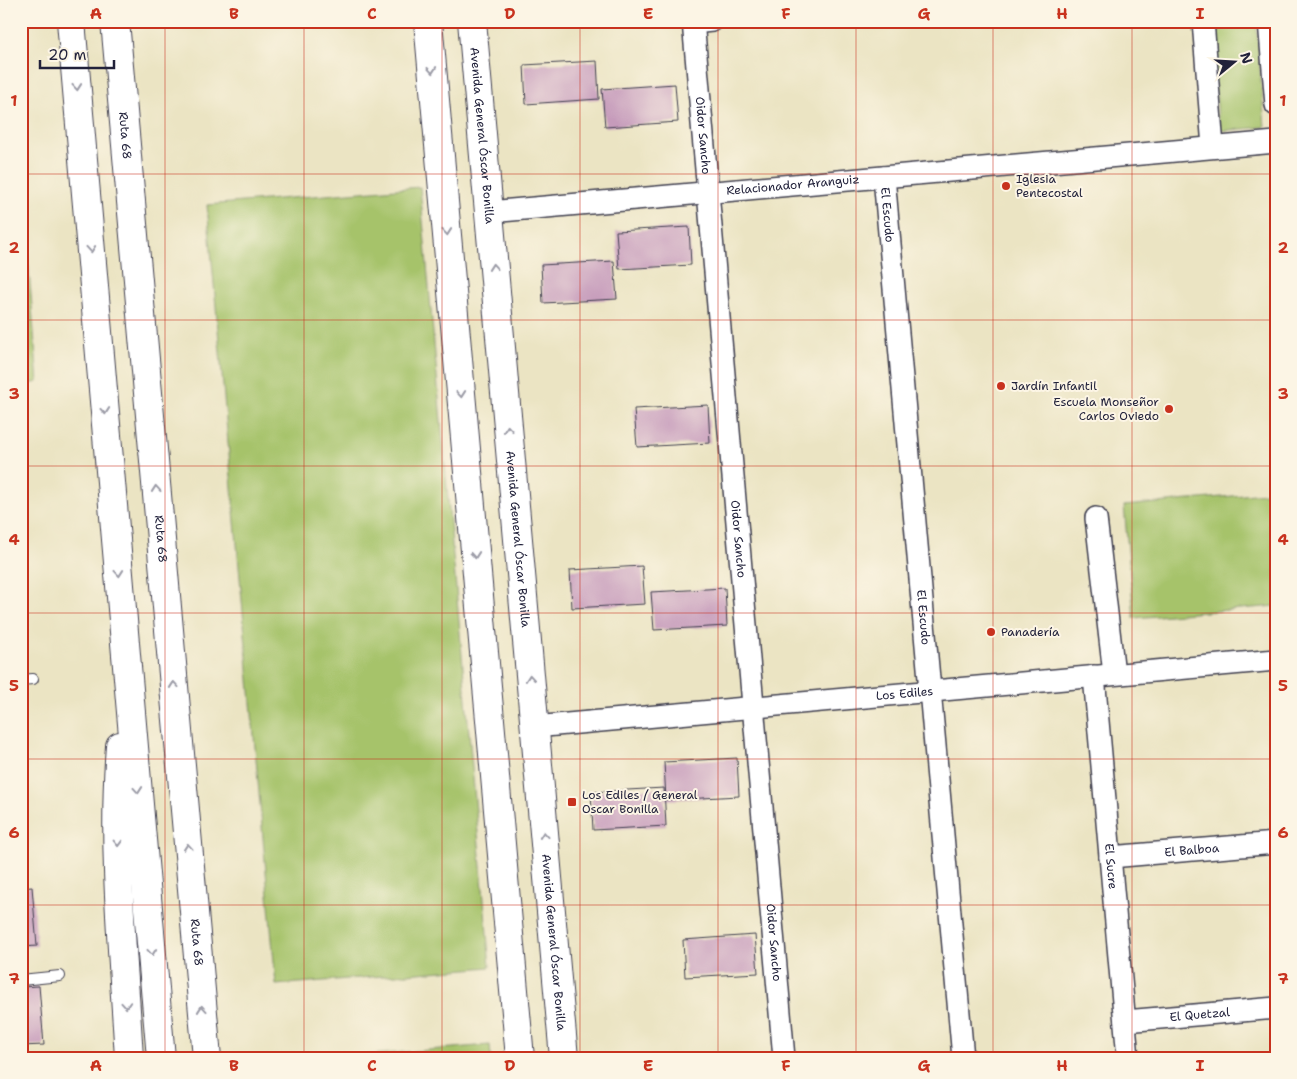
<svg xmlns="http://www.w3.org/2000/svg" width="1297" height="1079" viewBox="0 0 1297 1079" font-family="'Shantell Sans',sans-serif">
	<rect width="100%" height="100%" fill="#fcf5e5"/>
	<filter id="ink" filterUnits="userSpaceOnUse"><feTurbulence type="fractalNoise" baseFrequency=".02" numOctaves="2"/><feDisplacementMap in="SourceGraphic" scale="10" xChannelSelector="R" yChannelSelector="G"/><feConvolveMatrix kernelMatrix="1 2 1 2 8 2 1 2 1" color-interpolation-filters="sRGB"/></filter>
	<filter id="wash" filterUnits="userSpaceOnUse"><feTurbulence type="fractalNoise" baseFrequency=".0096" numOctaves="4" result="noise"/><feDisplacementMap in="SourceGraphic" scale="20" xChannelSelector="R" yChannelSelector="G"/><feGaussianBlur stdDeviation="1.12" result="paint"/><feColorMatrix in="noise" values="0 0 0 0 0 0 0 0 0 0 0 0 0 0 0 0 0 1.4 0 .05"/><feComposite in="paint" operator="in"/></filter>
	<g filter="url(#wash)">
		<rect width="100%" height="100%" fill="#ebe4c3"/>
		<path fill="#a6c36a" stroke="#647252" d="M 1210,21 L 1256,21 L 1265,127 L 1219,131 Z
			M 21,170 L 38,382 L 21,386 Z
			M 420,187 L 490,967 L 276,985 L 207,205 Z
			M 1276,492 L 1276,606 L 1134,618 L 1124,506 Z
			M 490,1045 L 491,1058 L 330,1058 Z"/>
		<g id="blocks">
			<path fill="#c69bbb" d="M 597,61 L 599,99 L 526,104 L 524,65 Z
				M 675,84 L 678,122 L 605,127 L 602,89 Z
				M 689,227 L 691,265 L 619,269 L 616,231 Z
				M 614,261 L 617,299 L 543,303 L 541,265 Z
				M 708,405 L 710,443 L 637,447 L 634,409 Z
				M 642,566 L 645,604 L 572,608 L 570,570 Z
				M 725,588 L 727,626 L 654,630 L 651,592 Z
				M 737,758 L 739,796 L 666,800 L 664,762 Z
				M 664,788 L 666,826 L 593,830 L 591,792 Z
				M 21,790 L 24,790 L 28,848 L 21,849 Z
				M 32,887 L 37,946 L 21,947 L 21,888 Z
				M 755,935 L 758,973 L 685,977 L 683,940 Z
				M 39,986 L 44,1045 L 21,1046 L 21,987 Z"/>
		</g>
	</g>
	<g filter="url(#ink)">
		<use href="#blocks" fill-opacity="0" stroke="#403f4f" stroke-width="1"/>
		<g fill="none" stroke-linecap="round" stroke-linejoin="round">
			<g stroke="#403f4f" stroke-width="12">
				<path id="service" d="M 21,680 L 33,679
					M 21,980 L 60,976"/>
			</g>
			<g stroke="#403f4f" stroke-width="24">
				<g id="minor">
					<path id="s1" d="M 693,21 L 784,1058"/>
					<path d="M 1203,21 L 1213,147"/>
					<path d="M 1269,21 L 1276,105"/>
					<path d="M 693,23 L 712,21"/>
					<path id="s2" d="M 884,177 L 963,1058"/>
					<path id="s3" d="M 489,212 L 1276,142"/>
					<path d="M 1096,518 L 1114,674"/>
					<path id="s4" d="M 1094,676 L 1128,1058"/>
					<path id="s5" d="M 534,727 L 1276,660"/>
					<path id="s6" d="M 1110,857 L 1276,843"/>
					<path id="s7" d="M 1125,1021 L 1276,1008"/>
				</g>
			</g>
			<g stroke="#403f4f" stroke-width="30">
				<g id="secondary">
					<path d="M 428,21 L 520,1058"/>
					<path id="s8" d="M 472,21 L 564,1058"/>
				</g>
			</g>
			<g stroke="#403f4f" stroke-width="30">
				<g id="motorway">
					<path d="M 71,21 L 161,1058"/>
					<path id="s9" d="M 115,21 L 207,1058"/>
					<path d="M 120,746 C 112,849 123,954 129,1058"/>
				</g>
			</g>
			<use href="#service" stroke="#fff" stroke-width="10"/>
			<use href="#minor" stroke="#fff" stroke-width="21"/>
			<use href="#secondary" stroke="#fff" stroke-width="28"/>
			<use href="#motorway" stroke="#fff" stroke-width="28"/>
		</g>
		<defs><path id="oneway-chevron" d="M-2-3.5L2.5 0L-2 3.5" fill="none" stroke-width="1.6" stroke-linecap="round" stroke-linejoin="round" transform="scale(1.25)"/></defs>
		<g stroke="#9c9ca7">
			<use href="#oneway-chevron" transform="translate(432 70) rotate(85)"/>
			<use href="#oneway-chevron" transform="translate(77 87) rotate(85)"/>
			<use href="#oneway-chevron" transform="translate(447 232) rotate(85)"/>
			<use href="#oneway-chevron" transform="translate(91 249) rotate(85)"/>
			<use href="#oneway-chevron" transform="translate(493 267) rotate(-95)"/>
			<use href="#oneway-chevron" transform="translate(461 394) rotate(85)"/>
			<use href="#oneway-chevron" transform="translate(105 411) rotate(85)"/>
			<use href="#oneway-chevron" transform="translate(508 429) rotate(-95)"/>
			<use href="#oneway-chevron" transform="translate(156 489) rotate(-95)"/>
			<use href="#oneway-chevron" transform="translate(475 555) rotate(85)"/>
			<use href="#oneway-chevron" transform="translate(119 573) rotate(85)"/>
			<use href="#oneway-chevron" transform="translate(530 678) rotate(-95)"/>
			<use href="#oneway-chevron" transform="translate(174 685) rotate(-95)"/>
			<use href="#oneway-chevron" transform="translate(138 790) rotate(85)"/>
			<use href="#oneway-chevron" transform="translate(544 835) rotate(-95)"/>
			<use href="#oneway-chevron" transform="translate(118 843) rotate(89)"/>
			<use href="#oneway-chevron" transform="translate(188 847) rotate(-95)"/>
			<use href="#oneway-chevron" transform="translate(152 952) rotate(85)"/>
			<use href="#oneway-chevron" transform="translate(126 1005) rotate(86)"/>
			<use href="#oneway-chevron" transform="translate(202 1009) rotate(-95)"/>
		</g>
	</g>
	<path fill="none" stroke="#c8321e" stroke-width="1" stroke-opacity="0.55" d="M 165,21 L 165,1058M 304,21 L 304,1058M 442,21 L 442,1058M 580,21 L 580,1058M 718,21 L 718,1058M 856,21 L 856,1058M 993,21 L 993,1058M 1132,21 L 1132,1058M 21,174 L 1276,174M 21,320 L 1276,320M 21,466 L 1276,466M 21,613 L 1276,613M 21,759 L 1276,759M 21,905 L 1276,905"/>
	<g fill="#c8321e" stroke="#fcf5e5" stroke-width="2">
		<circle cx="1006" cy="186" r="5"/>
		<circle cx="1001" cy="386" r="5"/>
		<circle cx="1169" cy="409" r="5"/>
		<circle cx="991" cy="632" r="5"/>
		<rect x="567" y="797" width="10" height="10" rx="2.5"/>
	</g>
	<g text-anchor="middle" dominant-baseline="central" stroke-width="4" stroke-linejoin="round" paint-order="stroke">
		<g font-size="12" fill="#22223b" stroke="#fcf5e5">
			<text stroke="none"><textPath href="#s9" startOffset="115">Ruta 68</textPath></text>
			<text stroke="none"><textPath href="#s8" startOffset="115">Avenida General Óscar Bonilla</textPath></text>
			<text stroke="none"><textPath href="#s1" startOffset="115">Oidor Sancho</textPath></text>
			<text stroke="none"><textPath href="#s3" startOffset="305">Relacionador Aranguiz</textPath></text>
			<text stroke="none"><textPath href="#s2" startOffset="38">El Escudo</textPath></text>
			<text stroke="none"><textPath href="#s9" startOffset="520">Ruta 68</textPath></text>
			<text stroke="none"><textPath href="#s8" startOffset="520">Avenida General Óscar Bonilla</textPath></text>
			<text stroke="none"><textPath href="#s1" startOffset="520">Oidor Sancho</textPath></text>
			<text stroke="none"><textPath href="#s2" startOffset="442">El Escudo</textPath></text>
			<text stroke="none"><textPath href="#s5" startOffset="372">Los Ediles</textPath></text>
			<text stroke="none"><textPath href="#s6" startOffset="82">El Balboa</textPath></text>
			<text stroke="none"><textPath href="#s4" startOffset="191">El Sucre</textPath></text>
			<text stroke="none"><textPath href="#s9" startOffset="925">Ruta 68</textPath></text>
			<text stroke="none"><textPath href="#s8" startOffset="925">Avenida General Óscar Bonilla</textPath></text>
			<text stroke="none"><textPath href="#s1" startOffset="925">Oidor Sancho</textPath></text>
			<text stroke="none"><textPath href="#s7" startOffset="75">El Quetzal</textPath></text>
		</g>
		<g font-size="12" fill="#22223b" stroke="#fcf5e5" text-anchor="start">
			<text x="1016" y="179">Iglesia<tspan x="1016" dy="14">Pentecostal</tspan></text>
			<text x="1011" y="386">Jardín Infantil</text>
			<text x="1159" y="402" text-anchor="end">Escuela Monseñor<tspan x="1159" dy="14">Carlos Oviedo</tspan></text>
			<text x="1001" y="632">Panadería</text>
			<text x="582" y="795">Los Ediles / General<tspan x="582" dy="14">Oscar Bonilla</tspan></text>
		</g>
	</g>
	<rect width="1297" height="1079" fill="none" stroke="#fcf5e5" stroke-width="55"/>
	<g transform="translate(1234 62) rotate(72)" stroke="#fcf5e5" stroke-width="4" paint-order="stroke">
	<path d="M0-4L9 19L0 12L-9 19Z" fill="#22223b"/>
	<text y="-8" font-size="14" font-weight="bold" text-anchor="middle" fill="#22223b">N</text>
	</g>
	<path d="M40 60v8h74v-8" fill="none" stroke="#22223b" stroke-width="2.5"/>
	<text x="48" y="60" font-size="15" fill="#22223b" stroke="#fcf5e5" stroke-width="4" paint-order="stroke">20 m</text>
	<rect x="28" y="28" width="1242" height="1024" fill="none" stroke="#c8321e" stroke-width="2"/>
	<g font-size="16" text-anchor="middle" font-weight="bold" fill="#c8321e">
		<text x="96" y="19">A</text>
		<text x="234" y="19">B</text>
		<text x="372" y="19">C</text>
		<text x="510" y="19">D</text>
		<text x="648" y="19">E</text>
		<text x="786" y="19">F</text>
		<text x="924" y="19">G</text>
		<text x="1062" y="19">H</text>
		<text x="1200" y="19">I</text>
		<text x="14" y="106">1</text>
		<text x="1283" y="106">1</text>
		<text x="14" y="253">2</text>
		<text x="1283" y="253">2</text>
		<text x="14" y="399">3</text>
		<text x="1283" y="399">3</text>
		<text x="14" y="545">4</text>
		<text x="1283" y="545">4</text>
		<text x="14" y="691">5</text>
		<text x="1283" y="691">5</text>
		<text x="14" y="838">6</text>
		<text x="1283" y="838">6</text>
		<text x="14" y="984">7</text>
		<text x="1283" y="984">7</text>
		<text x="96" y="1071">A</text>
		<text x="234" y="1071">B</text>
		<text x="372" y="1071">C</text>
		<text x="510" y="1071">D</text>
		<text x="648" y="1071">E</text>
		<text x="786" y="1071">F</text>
		<text x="924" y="1071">G</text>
		<text x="1062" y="1071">H</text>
		<text x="1200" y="1071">I</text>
	</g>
</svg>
